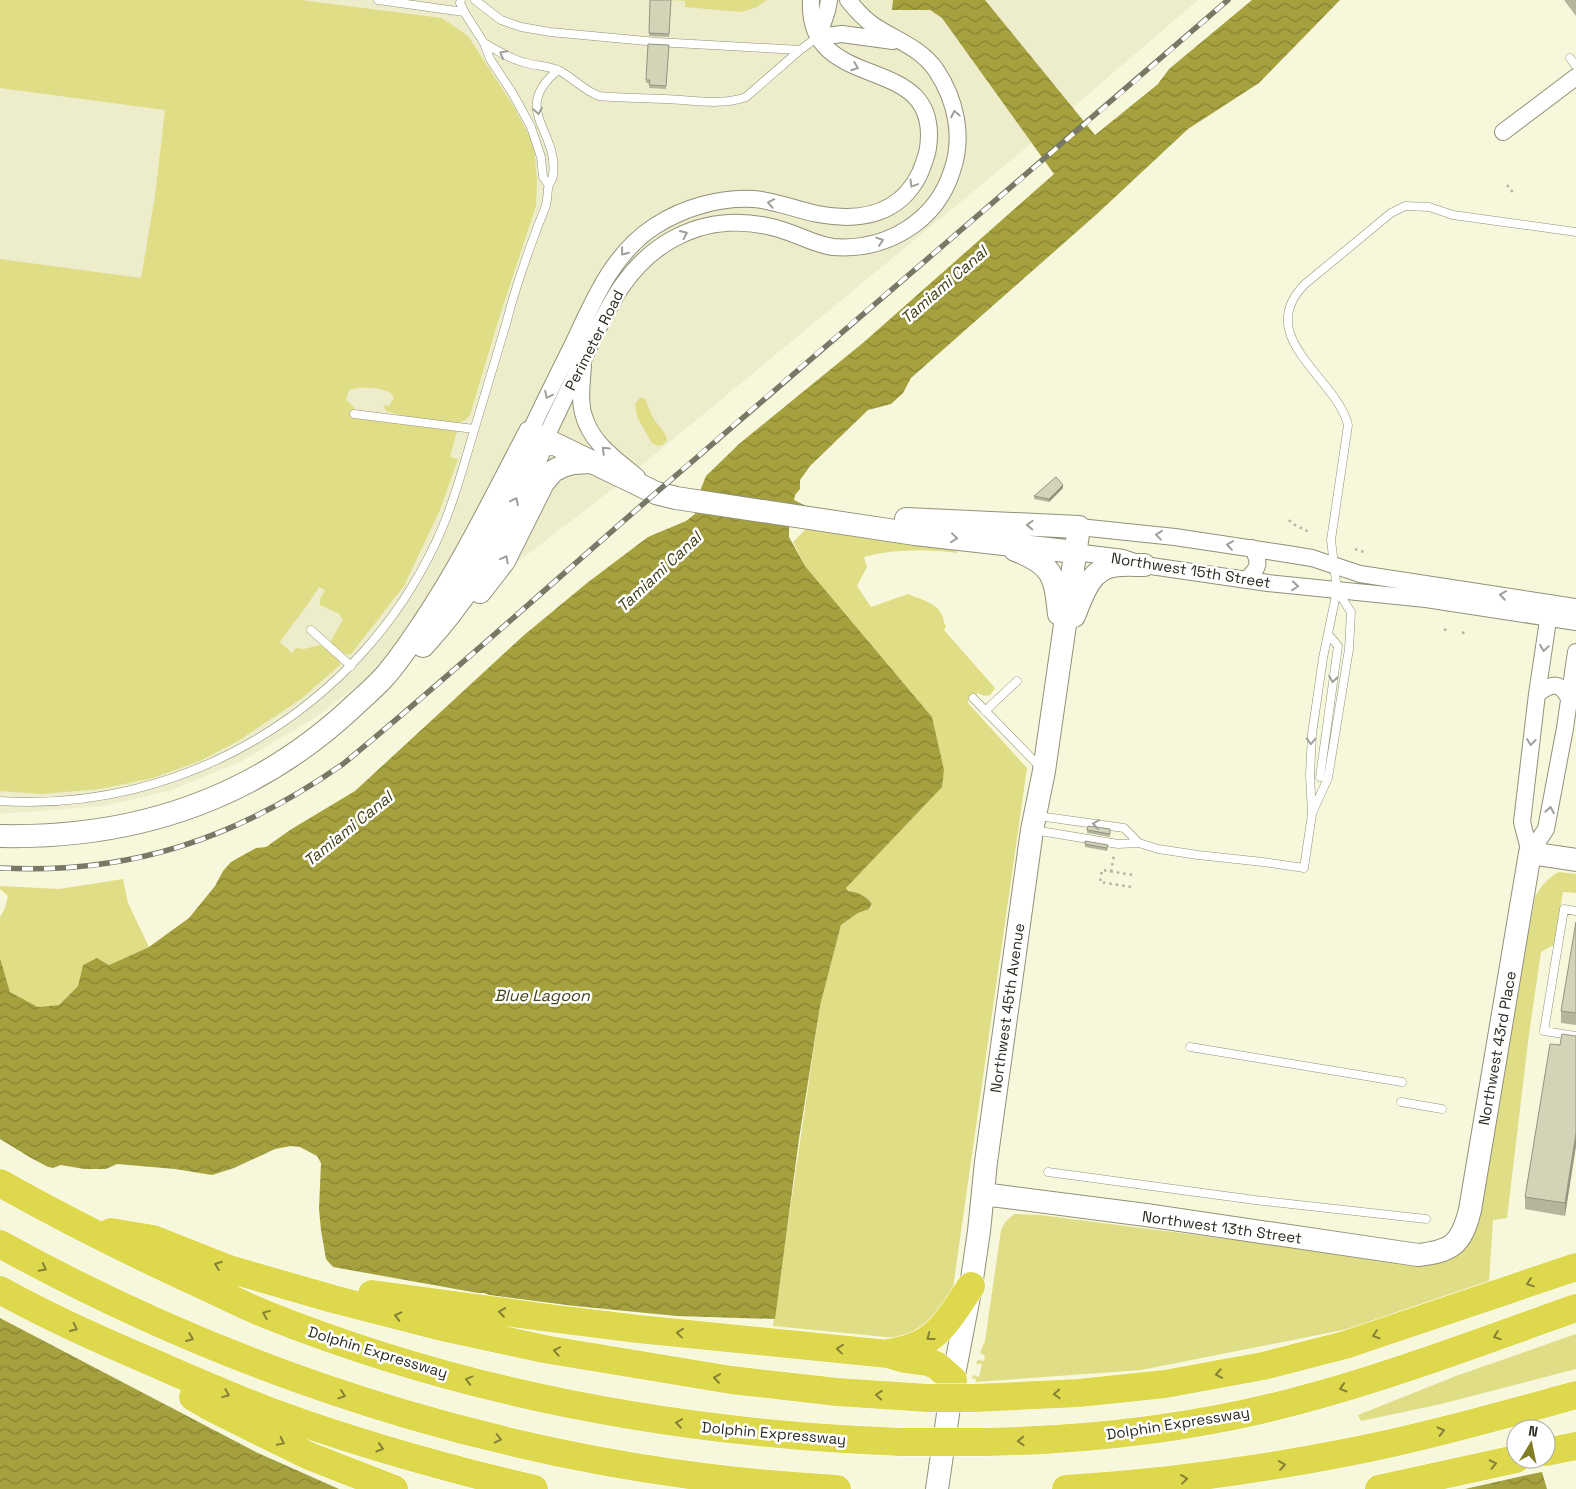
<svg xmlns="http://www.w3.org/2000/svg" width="1576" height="1489" viewBox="0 0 1576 1489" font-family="'Space Grotesk',sans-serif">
	<defs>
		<pattern id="water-waves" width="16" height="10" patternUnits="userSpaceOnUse" patternTransform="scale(1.25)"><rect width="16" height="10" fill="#a5a13f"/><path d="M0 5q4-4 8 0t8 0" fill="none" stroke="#878334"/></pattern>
	</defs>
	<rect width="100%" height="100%" fill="#f7f7dc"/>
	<path fill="#ededcb" d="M 0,0 L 1198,0 L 1021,152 L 614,488 L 316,717 L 242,761 L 169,791 L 103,806 L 0,814 Z"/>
	<path fill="#e0dd87" d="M 0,0 L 301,0 L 442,18 L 468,36 L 514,107 L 534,145 L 537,181 L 536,206 L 499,318 L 470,415 C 467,419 463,422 457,423 C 446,425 397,415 386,411 L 383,405 L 389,406 L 394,398 L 391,393 C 376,387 365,386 349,390 L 346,400 L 354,407 L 353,417 L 457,431 L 450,457 L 458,459 L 440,510 L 404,586 L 351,654 L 347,655 L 330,643 L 343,619 L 338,613 L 320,605 L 320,599 L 325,590 L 319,587 C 307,607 293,623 280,642 L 292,653 L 296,648 L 304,649 L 320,645 L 339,658 L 340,665 L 301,699 L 238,741 L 200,761 L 153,778 L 100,789 L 42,794 L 0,791 L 0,259 L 141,278 L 155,196 L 165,110 L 0,88 Z
		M 670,0 L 767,0 L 757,7 L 741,12 L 685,7 L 685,1 Z
		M 640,398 L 644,398 C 648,403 649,410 652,416 C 657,425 665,430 667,440 L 663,445 L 658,446 L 652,443 L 637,417 L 635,404 Z
		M 807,528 L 956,549 L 957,553 C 925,549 895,549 864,557 L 867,567 L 857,586 L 871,607 L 908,594 C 924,601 941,603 944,622 C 946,629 948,623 944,630 L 995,688 L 990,695 L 984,696 L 978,693 L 967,702 L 1027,768 L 952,1295 L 948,1304 L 914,1334 L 897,1338 L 773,1326 L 820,1006 L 841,925 L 858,913 L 871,908 L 872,904 C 868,896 857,892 848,891 L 846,888 L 944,774 L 932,717 L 805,566 L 793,542 Z
		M 1559,872 L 1576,874 L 1576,893 L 1563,892 L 1554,945 L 1541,952 L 1529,1034 L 1507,1218 L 1493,1220 L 1489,1281 L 1348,1329 L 1141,1370 L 976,1382 L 975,1378 L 972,1379 L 973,1375 L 979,1377 L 982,1364 L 976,1364 L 978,1360 L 984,1361 L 985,1356 L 980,1353 L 985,1341 L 1001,1230 L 1006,1221 L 1014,1214 L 1040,1215 L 1423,1264 L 1476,1224 L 1535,897 C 1541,886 1547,878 1559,872 Z
		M 123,879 L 128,903 L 149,947 L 109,965 L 97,958 L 83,965 L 78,986 L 59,1005 L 38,1007 L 10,992 L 0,958 L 0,917 L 5,908 L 8,896 L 0,889 L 0,886 L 59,889 Z
		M 1576,1334 L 1576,1369 L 1441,1404 L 1361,1421 L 1358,1415 L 1456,1376 Z"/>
	<path fill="url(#water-waves)" d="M 893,0 L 985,0 L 1095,135 L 1158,84 L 1169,69 L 1252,0 L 1340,0 L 1259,83 L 1188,129 L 1098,213 L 911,378 L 903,393 L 891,404 L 868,410 L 810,466 L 800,480 L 800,489 L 795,495 L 794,500 L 808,507 L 789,525 L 789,537 L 805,566 L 932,717 L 944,770 L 942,787 L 846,888 L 848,891 C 858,892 867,896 872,904 L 869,909 L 858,913 L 841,925 L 820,1006 L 799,1139 L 775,1319 L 677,1316 L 575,1306 L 489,1295 L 484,1293 L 478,1293 L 333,1267 L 326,1259 L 321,1230 L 319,1209 L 321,1163 L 317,1156 L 300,1147 L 291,1146 L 275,1149 L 234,1168 L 212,1175 L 175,1169 L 117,1164 L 106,1169 L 84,1169 L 61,1165 L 53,1168 L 39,1165 L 0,1194 L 0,958 L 10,992 L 38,1007 L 59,1005 L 78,986 L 83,965 L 97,958 L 109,965 L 149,947 L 189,918 L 215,886 L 223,871 L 231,862 L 256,848 L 266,847 L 290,830 L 355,791 L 523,636 L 587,583 L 648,537 L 686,521 L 695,514 L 698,496 L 706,476 L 739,444 L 864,342 L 1054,174 L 942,18 L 930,10 L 892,10 Z
		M 0,1318 L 258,1453 L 339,1489 L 0,1489 Z
		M 1542,1472 L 1547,1489 L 1465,1489 L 1532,1474 Z"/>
	<path fill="#f7f7dc" d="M 0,1139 L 31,1158 L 54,1170 L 40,1168 L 0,1197 Z"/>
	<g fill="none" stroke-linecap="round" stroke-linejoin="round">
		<g stroke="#929179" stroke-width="9">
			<path id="lane" d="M 378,0 L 464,12
				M 461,0 L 460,3 L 466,15 L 484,43 L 490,59 L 513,94 L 531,127 L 541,157 L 543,177 L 549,185
				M 475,0 L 501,20 L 521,27 L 550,32 L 657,42 L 800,50 L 818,37
				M 484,43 C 498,51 510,59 526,63 C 537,66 550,66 560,71 C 574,79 585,91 599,96 C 621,98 643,98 665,99 C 691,100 722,106 746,97 L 800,50
				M 1570,58 L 1576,66
				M 354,414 L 474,429
				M 311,630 L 351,666
				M 973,698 L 1041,768
				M 985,711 L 1017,681
				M 1320,777 L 1338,646 L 1328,634
				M 0,801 C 183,813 358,709 436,542 C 452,508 462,471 473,434 C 484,397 495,360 506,324 C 514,293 524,263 535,234 C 538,224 543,215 546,205 C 548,198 547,190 549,184 C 552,178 552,182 553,175 C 559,130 510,110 558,70
				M 1313,811 L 1328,778 L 1349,649 L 1351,612 L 1338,592
				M 1038,816 L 1124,828 L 1139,843
				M 1034,830 L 1118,844 L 1139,843 L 1158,849 L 1198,855 L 1263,862 L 1304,868 L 1312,814 L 1310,775 L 1312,734 L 1323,658 L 1337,590 L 1331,540 L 1348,425 C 1337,378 1252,337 1305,284 L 1391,213 L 1405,206 L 1429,207 L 1453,215 L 1576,232
				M 1576,911 L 1564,909 L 1544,1031 L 1576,1036
				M 1190,1047 L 1402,1082
				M 1401,1102 L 1442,1109
				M 1048,1172 L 1255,1200 L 1426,1219"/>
		</g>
		<g stroke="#929179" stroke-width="18">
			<path id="street" d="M 818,37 L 842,34 L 893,41
				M 818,37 L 827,11 L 829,0
				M 1503,132 L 1576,77
				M 583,366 C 582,381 579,398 583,413 C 590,442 615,459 637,477
				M 530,432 C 544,402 559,372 574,342 C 594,299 613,253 655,226 C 683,208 719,197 754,199 C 776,201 797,210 818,214 C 860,222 900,215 920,173 C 923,165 927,156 928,148 C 942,48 806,98 811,0
				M 545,439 C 559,410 573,380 587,351 C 608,307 627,265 671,240 C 708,219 749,218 788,232 C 803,237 817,245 833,247 C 886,251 936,222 952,171 C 964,137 956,100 936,70 C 920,47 895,40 873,25 C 863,18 856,10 848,0
				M 1079,527 L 1175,537 L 1281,553 L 1312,558 L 1360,574 L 1576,607
				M 1075,552 L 1123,558 L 1144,565 L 1268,583 L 1426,599 L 1576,622
				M 1246,580 C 1259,568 1261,563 1252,548
				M 1537,694 C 1552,683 1559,681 1569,698
				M 1530,853 L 1522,822 L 1537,694 L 1550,607
				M 1530,853 L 1546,829 L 1565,728 L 1576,652"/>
		</g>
		<g stroke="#929179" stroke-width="24">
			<path id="secondary" d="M 906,519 L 1079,527 L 1044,771 L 1032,830 L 986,1162 L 979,1231 L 971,1286 L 953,1380 L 937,1489
				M 1015,550 C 1053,564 1055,576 1059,614
				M 480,592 L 504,561 L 543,483 L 553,471 L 563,466 L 573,463 L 590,462
				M 1074,616 C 1082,597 1089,570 1113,566 C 1122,564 1134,565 1144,565
				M 423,646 C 441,626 458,605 472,583 C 501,538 522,487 545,439
				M 0,836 C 138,839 258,798 358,702 C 367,694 377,685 385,676 C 400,659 413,639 425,621 C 465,561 496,496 530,432 L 656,493 L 676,498 L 915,534 L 1075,552
				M 983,1194 L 1146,1215 L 1418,1255 C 1452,1251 1461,1245 1470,1210 L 1530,853 L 1576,860"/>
		</g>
		<g stroke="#fff" stroke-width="29">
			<path id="highway" d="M 0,1183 C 62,1218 126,1250 191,1280 C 216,1291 240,1304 265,1314 C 467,1395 685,1434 902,1442
				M 111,1232 L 153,1239 L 229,1269 L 333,1299 L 438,1326 L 544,1349 L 731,1380 L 837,1392 L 928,1398
				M 0,1244 C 257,1386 543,1473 837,1489
				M 0,1290 C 50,1318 102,1341 154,1363 C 192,1380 230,1396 269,1411 C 356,1443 445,1468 534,1489
				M 372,1294 L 549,1318 L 638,1329 L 888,1354 L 905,1359 L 927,1362 L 936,1365 L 953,1380
				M 889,1353 C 897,1351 905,1350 912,1347 C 941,1338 955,1309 971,1286
				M 193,1397 L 210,1407 L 309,1456 L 394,1489
				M 974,1398 L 1079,1393 L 1165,1384 L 1263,1366 L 1345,1345 L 1576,1267
				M 986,1442 C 1087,1440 1187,1429 1285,1404 C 1384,1379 1480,1342 1576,1308
				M 1546,1452 L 1576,1446
				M 1066,1489 C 1160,1483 1252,1471 1344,1453 C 1422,1438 1499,1416 1576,1395
				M 1379,1489 L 1516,1459"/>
		</g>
		<path stroke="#b4b49f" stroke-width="2.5" stroke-dasharray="2.5 4" stroke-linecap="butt" d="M 1507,185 L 1515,195
			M 1289,520 C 1295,527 1302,527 1310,533
			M 1355,549 L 1367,553
			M 1445,631 L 1446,625
			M 1463,634 L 1464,628
			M 1111,872 L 1114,855
			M 1131,887 L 1100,882 L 1102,870 L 1133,875"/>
		<use href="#lane" stroke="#fff" stroke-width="8"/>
		<use href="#street" stroke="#fff" stroke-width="16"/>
		<use href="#secondary" stroke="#fff" stroke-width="22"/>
		<use href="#highway" stroke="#ded84d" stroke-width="28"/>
		<g stroke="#787867" stroke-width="5.5">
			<path id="rail" d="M 0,868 C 130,875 237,838 343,764 C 450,676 553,582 658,491 C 847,326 1039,165 1228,0"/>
		</g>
		<use href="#rail" stroke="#fff" stroke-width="4" stroke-dasharray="11" stroke-linecap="butt"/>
		<g stroke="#fff" stroke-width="29" stroke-linecap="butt">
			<path id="highway-bridge" d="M 928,1398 L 974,1398
				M 902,1442 L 986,1442"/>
		</g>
		<use href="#highway-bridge" stroke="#ded84d" stroke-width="28"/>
	</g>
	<path fill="#b5b59e" d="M 650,0 L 671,0 L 669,37 L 649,36 Z
		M 1564,0 L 1576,0 L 1576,16 Z
		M 648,44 L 669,45 L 666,89 L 649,88 L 650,83 L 646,83 Z
		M 1063,488 L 1049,502 L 1034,499 L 1034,496 Z
		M 1087,830 L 1110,832 L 1110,837 L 1087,833 Z
		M 1085,844 L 1108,848 L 1107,851 L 1085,847 Z
		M 1576,922 L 1576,1025 L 1561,1023 L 1561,1011 Z
		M 1576,1036 L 1565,1216 L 1525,1209 L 1525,1197 L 1560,1045 Z"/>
	<path fill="#949481" d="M 1063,485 L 1063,488 L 1049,502 L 1049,499 Z
		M 1576,1133 L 1576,1146 L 1565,1216 L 1565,1203 Z"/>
	<path fill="#d3d3b8" stroke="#949481" d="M 650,0 L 671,0 L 669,34 L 649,33 Z
		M 648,44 L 669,45 L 666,86 L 649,85 L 650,80 L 646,80 Z
		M 1056,477 L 1063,485 L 1049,499 L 1034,496 Z
		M 1088,826 L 1110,829 L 1110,834 L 1087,830 Z
		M 1085,841 L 1108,845 L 1107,848 L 1085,844 Z
		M 1576,922 L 1576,1013 L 1561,1011 Z
		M 1562,1034 L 1576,1036 L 1576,1133 L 1565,1203 L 1525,1197 L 1550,1044 L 1560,1045 Z"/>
	<defs><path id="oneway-chevron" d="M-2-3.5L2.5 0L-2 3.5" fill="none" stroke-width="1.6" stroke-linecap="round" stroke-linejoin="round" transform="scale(1.25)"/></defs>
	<g stroke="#a0a09b">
		<use href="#oneway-chevron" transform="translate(503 54) rotate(-152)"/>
		<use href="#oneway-chevron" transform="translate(855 67) rotate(20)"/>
		<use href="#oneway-chevron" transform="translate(538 111) rotate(80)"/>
		<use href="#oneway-chevron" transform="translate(955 114) rotate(-101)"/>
		<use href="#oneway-chevron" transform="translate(913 184) rotate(121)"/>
		<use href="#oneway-chevron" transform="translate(771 203) rotate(-169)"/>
		<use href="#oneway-chevron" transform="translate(684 234) rotate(-25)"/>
		<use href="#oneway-chevron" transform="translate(880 241) rotate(-18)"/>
		<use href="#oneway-chevron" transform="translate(624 252) rotate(128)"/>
		<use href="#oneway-chevron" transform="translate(548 395) rotate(116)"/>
		<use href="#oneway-chevron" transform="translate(605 450) rotate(-136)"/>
		<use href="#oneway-chevron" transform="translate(515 501) rotate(-64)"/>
		<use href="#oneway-chevron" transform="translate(1030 525) rotate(-178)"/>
		<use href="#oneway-chevron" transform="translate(1159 535) rotate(-173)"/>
		<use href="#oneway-chevron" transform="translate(954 538) rotate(6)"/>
		<use href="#oneway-chevron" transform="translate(1230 545) rotate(-172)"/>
		<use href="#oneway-chevron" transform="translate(505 559) rotate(-61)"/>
		<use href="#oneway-chevron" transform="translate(1295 586) rotate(5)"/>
		<use href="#oneway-chevron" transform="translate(1503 595) rotate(-172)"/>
		<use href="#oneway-chevron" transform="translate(1544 648) rotate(99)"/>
		<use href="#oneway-chevron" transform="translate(1333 679) rotate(99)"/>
		<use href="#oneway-chevron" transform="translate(1311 741) rotate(92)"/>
		<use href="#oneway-chevron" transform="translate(1531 742) rotate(97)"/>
		<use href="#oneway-chevron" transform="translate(1550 810) rotate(-80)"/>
		<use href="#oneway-chevron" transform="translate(1096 824) rotate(-172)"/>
	</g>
	<g stroke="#848237">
		<use href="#oneway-chevron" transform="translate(218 1265) rotate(-160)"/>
		<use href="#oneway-chevron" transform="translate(43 1268) rotate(28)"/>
		<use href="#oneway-chevron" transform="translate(1530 1283) rotate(161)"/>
		<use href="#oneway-chevron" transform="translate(502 1312) rotate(-172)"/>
		<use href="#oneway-chevron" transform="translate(266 1314) rotate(-158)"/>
		<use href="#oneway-chevron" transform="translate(398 1316) rotate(-166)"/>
		<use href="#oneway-chevron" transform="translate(74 1328) rotate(25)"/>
		<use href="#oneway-chevron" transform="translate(680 1333) rotate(-174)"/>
		<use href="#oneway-chevron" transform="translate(1376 1335) rotate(162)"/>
		<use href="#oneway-chevron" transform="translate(1497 1336) rotate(161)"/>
		<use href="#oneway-chevron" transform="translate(930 1337) rotate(143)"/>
		<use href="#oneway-chevron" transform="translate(190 1338) rotate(23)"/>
		<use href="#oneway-chevron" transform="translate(840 1349) rotate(-174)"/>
		<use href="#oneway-chevron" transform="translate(557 1351) rotate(-169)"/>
		<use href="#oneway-chevron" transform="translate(1219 1374) rotate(170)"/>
		<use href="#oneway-chevron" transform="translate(717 1378) rotate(-172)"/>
		<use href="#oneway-chevron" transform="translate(469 1380) rotate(-165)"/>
		<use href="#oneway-chevron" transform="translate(1343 1388) rotate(163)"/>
		<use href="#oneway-chevron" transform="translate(226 1394) rotate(22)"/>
		<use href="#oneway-chevron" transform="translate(1057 1394) rotate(177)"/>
		<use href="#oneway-chevron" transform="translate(342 1395) rotate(18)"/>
		<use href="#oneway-chevron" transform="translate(879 1395) rotate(-176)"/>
		<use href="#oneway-chevron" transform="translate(679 1423) rotate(-172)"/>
		<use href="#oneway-chevron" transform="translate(1441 1431) rotate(-14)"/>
		<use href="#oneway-chevron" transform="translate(498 1439) rotate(13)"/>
		<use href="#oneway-chevron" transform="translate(1021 1441) rotate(178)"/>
		<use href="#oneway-chevron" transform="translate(281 1442) rotate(26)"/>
		<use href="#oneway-chevron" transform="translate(380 1448) rotate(17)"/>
		<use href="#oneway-chevron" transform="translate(1493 1464) rotate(-12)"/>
		<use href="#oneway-chevron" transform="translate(1282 1465) rotate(-9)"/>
		<use href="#oneway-chevron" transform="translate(1184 1479) rotate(-7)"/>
	</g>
	<g text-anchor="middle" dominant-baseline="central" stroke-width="5" stroke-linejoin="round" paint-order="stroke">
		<g font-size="15" fill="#2b2b21" stroke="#fff">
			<text transform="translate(594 340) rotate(-63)">Perimeter Road</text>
			<text transform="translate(1191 570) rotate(9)">Northwest 15th Street</text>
			<text transform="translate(1007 1008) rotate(-82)">Northwest 45th Avenue</text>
			<text transform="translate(1497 1048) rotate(-80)">Northwest 43rd Place</text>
			<text transform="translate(1222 1227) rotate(8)">Northwest 13th Street</text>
			<text transform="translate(378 1352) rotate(17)">Dolphin Expressway</text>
			<text transform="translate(1178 1423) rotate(-9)">Dolphin Expressway</text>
			<text transform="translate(774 1433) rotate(5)">Dolphin Expressway</text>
		</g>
		<g font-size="16" font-style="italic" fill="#424118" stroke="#fff">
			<text transform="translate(944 285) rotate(-41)">Tamiami Canal</text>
			<text transform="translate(659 572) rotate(-43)">Tamiami Canal</text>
			<text transform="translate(348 829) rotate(-39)">Tamiami Canal</text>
			<text x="542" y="995">Blue Lagoon</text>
		</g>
	</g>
	<g transform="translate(1531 1444) rotate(10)"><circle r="24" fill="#ffffff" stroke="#aaaaa6"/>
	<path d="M0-4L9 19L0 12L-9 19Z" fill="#817d24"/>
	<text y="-8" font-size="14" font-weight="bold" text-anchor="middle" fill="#2b2b21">N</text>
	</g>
</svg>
